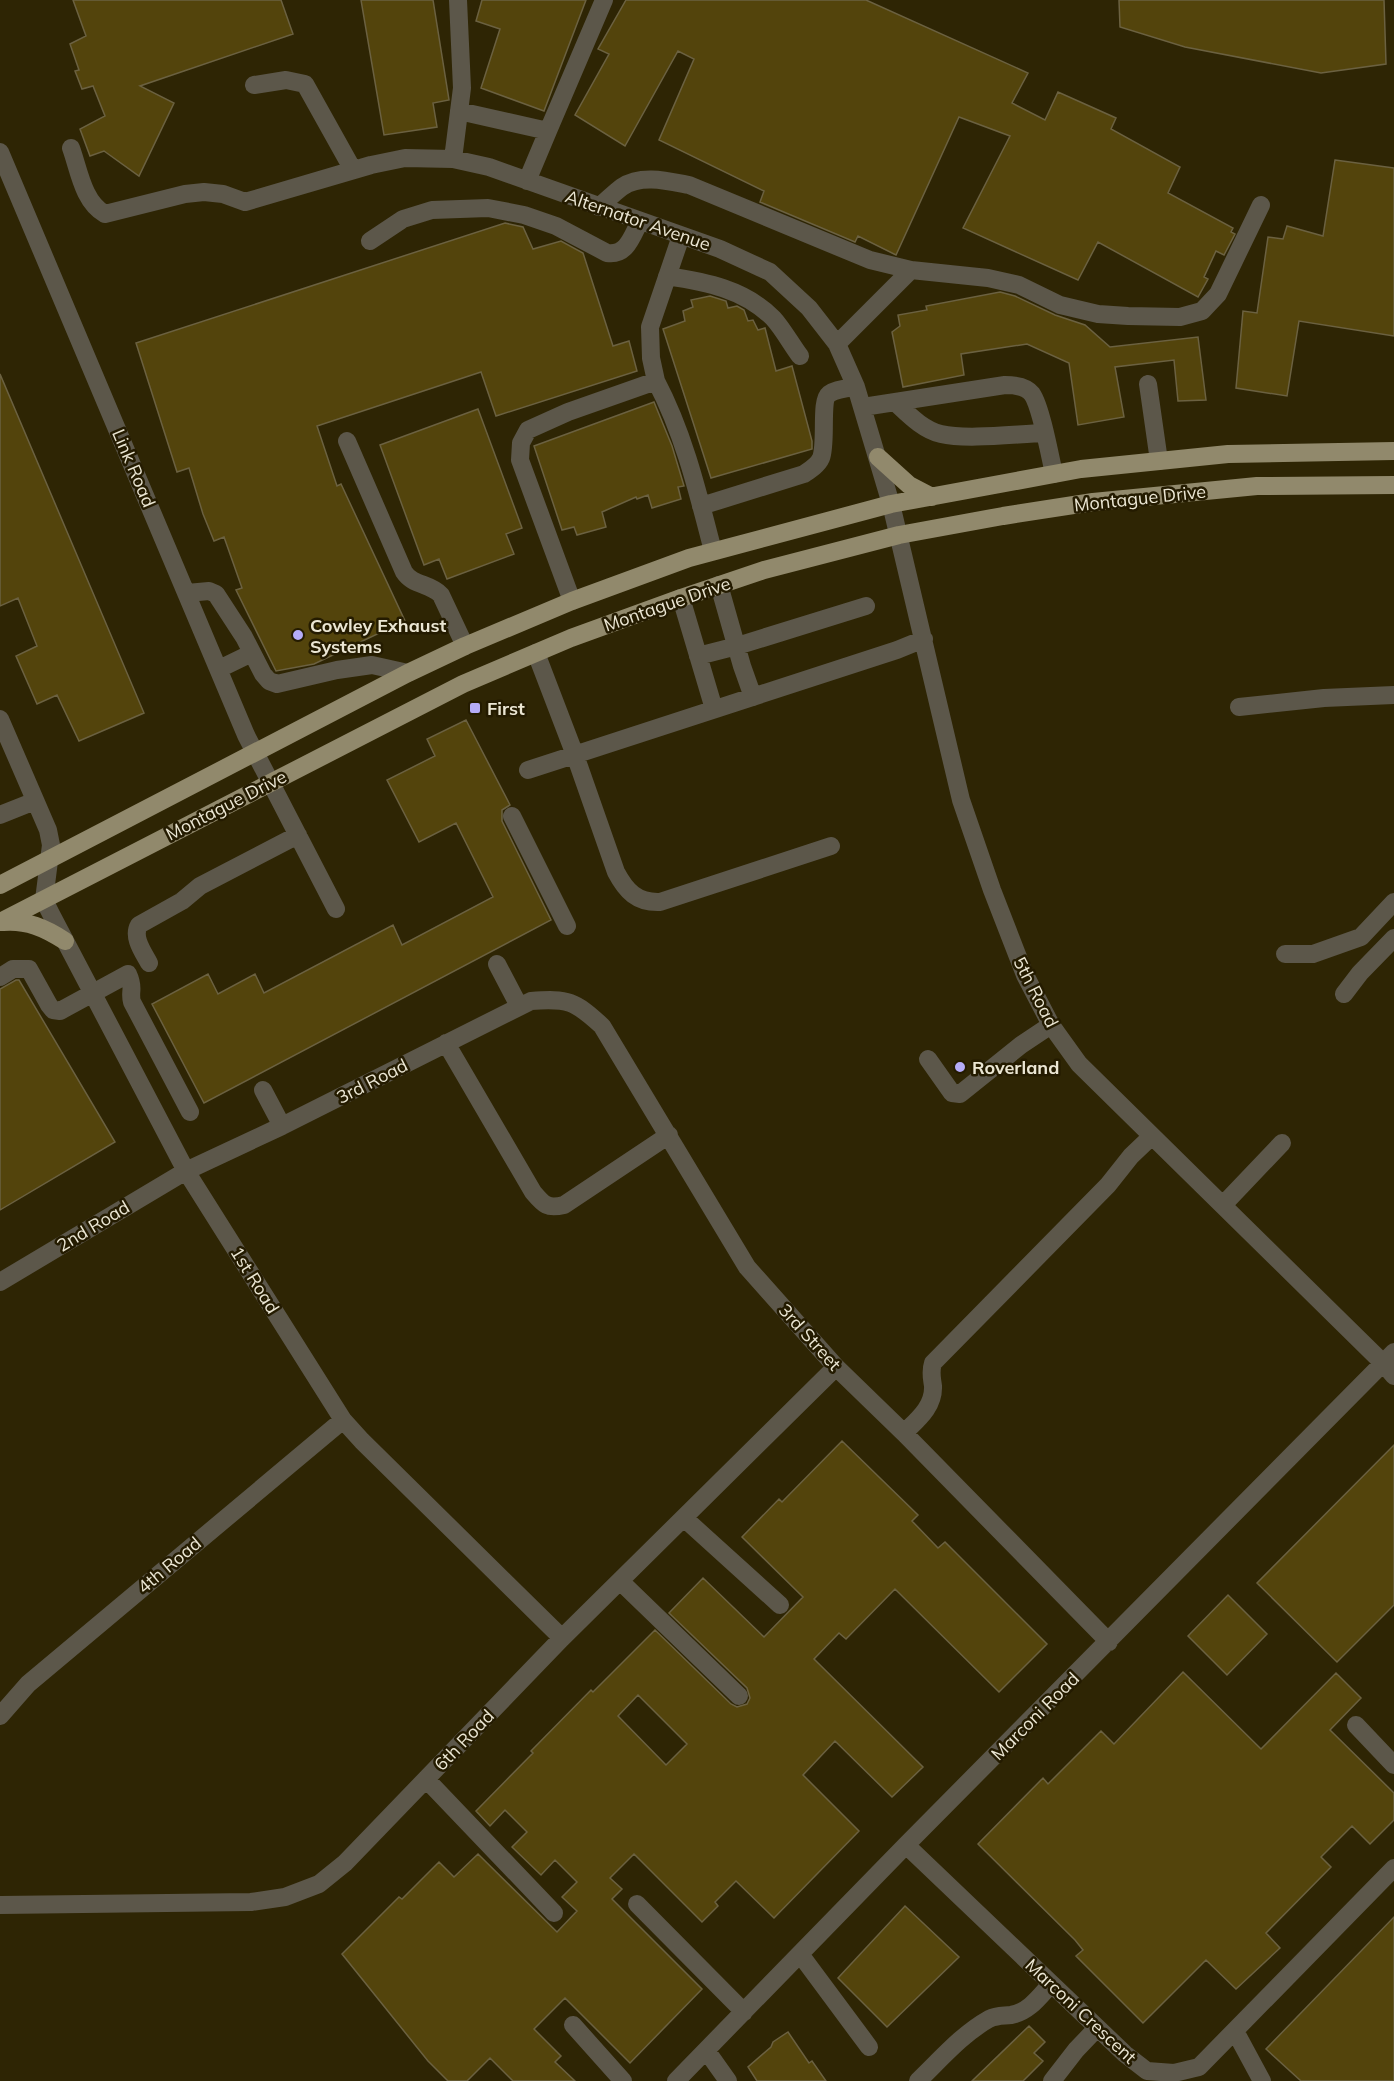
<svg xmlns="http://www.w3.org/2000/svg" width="1394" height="2081" viewBox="0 0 1394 2081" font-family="Mulish,sans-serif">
	<rect width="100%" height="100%" fill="#2e2504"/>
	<path fill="#53440c" stroke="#6b6141" stroke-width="1.5" fill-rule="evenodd" d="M 73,0 L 281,0 L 293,34 L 140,86 L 174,103 L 139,176 L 104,151 L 90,156 L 80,129 L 105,116 L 93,86 L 82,89 L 75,71 L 79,70 L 70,44 L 86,36 Z
		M 361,0 L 433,0 L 449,100 L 433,103 L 437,127 L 384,135 Z
		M 482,0 L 586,0 L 544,111 L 481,88 L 500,29 L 476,21 Z
		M 626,0 L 866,0 L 1028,73 L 1012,103 L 1045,120 L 1058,92 L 1116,118 L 1111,129 L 1180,167 L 1168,193 L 1233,228 L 1231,232 L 1235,234 L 1224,255 L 1216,251 L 1204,277 L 1208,279 L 1198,297 L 1098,242 L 1078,280 L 963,228 L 1010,136 L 959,117 L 896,255 L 858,236 L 855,242 L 760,202 L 764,191 L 659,140 L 694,59 L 678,51 L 625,146 L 575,115 L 609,54 L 598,49 Z
		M 1119,0 L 1384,0 L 1386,64 L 1321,73 L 1185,47 L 1120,27 Z
		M 1335,160 L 1394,168 L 1394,336 L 1299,321 L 1287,396 L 1236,388 L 1243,311 L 1257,313 L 1268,237 L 1283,239 L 1287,226 L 1323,236 Z
		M 505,223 L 523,227 L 533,249 L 561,241 L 583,253 L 613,346 L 629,341 L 637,371 L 496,416 L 481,372 L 317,426 L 337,486 L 341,484 L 405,621 L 314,664 L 276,671 L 236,590 L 242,588 L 224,537 L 214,541 L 203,514 L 189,468 L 177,472 L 136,343 Z
		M 1000,292 L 1015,296 L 1055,315 L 1085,325 L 1110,347 L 1198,337 L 1206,400 L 1178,401 L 1174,360 L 1115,367 L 1124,417 L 1078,425 L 1069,363 L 1027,344 L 961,354 L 964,375 L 903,387 L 892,332 L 900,326 L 898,315 L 927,310 L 926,306 Z
		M 710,296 L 726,301 L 728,308 L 737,306 L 744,310 L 748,321 L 753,320 L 758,330 L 765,328 L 776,371 L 792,366 L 812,441 L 812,449 L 711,478 L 663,329 L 685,321 L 683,311 L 693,307 L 691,300 Z
		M 0,374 L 144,713 L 79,741 L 57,695 L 37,704 L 16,656 L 37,646 L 18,598 L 0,606 Z
		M 654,402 L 672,446 L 684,486 L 678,487 L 681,499 L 652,508 L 648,495 L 637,499 L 636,497 L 602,512 L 606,527 L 577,535 L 574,527 L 562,530 L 534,446 Z
		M 478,409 L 522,528 L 506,534 L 514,554 L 447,579 L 439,559 L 424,565 L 380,445 Z
		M 466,720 L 510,805 L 502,810 L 502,821 L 551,920 L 204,1103 L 152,1004 L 208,974 L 218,994 L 255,974 L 264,993 L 393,925 L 402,945 L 493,897 L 456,823 L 419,842 L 387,780 L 435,756 L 427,739 Z
		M 16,980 L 19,980 L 115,1142 L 0,1210 L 0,989 Z
		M 842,1441 L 918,1515 L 912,1521 L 938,1548 L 945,1542 L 1047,1644 L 999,1692 L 895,1589 L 846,1639 L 839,1633 L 814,1659 L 923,1767 L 892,1797 L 835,1741 L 803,1775 L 859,1831 L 774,1918 L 736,1881 L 715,1902 L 718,1906 L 702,1922 L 634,1854 L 610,1878 L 622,1889 L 612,1899 L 702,1989 L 630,2063 L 565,1998 L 534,2029 L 561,2056 L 555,2062 L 575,2081 L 513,2081 L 490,2058 L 467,2081 L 448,2081 L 428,2061 L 342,1954 L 399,1897 L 402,1899 L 439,1862 L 454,1877 L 478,1854 L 557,1932 L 577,1911 L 562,1897 L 577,1882 L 555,1860 L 541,1875 L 512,1847 L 527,1832 L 505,1810 L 490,1826 L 476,1811 L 533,1753 L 531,1751 L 591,1690 L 593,1692 L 655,1630 L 731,1704 L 737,1707 L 747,1704 L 750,1698 L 747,1688 L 669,1613 L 703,1578 L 764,1637 L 803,1597 L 742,1537 L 779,1499 L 782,1502 ZM 638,1695 L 687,1744 L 666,1765 L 618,1716 Z
		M 1394,1445 L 1394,1605 L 1337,1662 L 1257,1583 Z
		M 1228,1595 L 1267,1634 L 1227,1675 L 1188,1636 Z
		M 1183,1672 L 1261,1749 L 1336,1673 L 1361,1698 L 1330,1730 L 1394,1793 L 1394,1820 L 1370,1844 L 1352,1826 L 1321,1857 L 1331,1867 L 1266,1933 L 1280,1948 L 1236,1989 L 1206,1960 L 1143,2023 L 1076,1956 L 1083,1950 L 1075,1940 L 978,1844 L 1043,1778 L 1048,1784 L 1101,1731 L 1114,1744 Z
		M 905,1906 L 959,1957 L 887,2027 L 838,1978 Z
		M 1394,1917 L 1394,2081 L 1301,2081 L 1266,2049 Z
		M 1029,2026 L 1045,2042 L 1034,2053 L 1043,2061 L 1023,2081 L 972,2081 Z
		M 788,2032 L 809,2063 L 812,2061 L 826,2081 L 757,2081 L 748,2067 L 771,2047 L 773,2042 Z"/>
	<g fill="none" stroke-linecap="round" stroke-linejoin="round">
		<path stroke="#5c574a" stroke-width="18" d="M 254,85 L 286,80 L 305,84 L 353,170
			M 459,111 L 548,131 L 604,0
			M 71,148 C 79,170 83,202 105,214 L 185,194 L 204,192 L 223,194 L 245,202 L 371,165 L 405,158 L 453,159 L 489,167 L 720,249 L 770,272 L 809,308 L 837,344 L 856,387 L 891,504 L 961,800 L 992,890 L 1025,975 L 1051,1025 L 1079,1064 L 1383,1363 L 1394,1376
			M 0,152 L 246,735 L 336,909
			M 453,159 L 462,88 L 458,0
			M 527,181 L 548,131
			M 599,207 C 607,200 614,193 622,187 C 641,174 668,181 689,185 L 870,260 L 911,270 L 988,278 L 1019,285 L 1060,305 L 1098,314 L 1128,316 L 1180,317 L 1202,311 L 1218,294 L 1261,205
			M 370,241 L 403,219 L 432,210 L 488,208 L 524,215 L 556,226 L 607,253 C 627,256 632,236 640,221
			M 667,276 C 706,282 744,289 773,318 C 783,329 791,344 800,356
			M 837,344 L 911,270
			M 656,381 L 651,358 L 650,327 L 681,236
			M 1148,384 L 1159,461
			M 895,402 C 908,414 923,430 941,434 C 967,440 1015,434 1044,433
			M 863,407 L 1005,385 C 1015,385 1026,386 1032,394 C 1041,407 1050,456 1054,474
			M 347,441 L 404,572 C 413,586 430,583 441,595 L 465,646
			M 701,506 L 804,474 C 810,470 818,465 821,458 C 827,443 820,401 829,394 C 836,389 848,388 856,387
			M 719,585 L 742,666 L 753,697
			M 187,593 L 209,591 L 216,594 L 244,637 L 263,674 L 269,681 L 277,684 L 337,670 L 372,665 L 408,673
			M 681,598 L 714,709
			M 572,601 L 520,460 L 521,443 L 528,430 L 568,412 L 656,381 C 684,434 698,493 713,551
			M 536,653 L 575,755 L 616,872 C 626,891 637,903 660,902 L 831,846
			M 698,656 L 737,646 L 866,606
			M 219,669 L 252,653
			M 1239,707 L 1324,698 L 1394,695
			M 0,719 L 48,830 L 51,845 L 44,900 L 51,914 L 186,1171 L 343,1420 L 362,1441 L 562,1638
			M 528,770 L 897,650 L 924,639
			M 0,815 L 35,801
			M 512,816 L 567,926
			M 1285,954 L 1313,954 L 1361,937 L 1394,902
			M 149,963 C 143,952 132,937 139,925 L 182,901 L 200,886 L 298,835
			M 497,964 L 519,1006
			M 0,977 L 13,969 L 29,969 L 49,1005 L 53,1010 L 60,1011 L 128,974 C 135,989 129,991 132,1002 L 190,1112
			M 1344,994 L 1360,973 L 1394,938
			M 446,1043 L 533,1192 C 544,1205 547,1209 564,1205 L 669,1135
			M 928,1059 L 952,1093 L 960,1094 L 1021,1045 L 1051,1025
			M 263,1090 L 282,1126
			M 1223,1205 L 1282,1143
			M 0,1282 L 186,1171 L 282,1126 L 531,1001 C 568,998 575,1001 602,1026 L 747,1267 L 836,1367 L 904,1433 L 1109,1642
			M 904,1433 C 917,1420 934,1407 933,1386 C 932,1378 930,1372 933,1363 L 1108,1185 L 1131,1156 L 1152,1136
			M 684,1518 L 780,1605
			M 620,1581 L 739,1696
			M 0,1716 L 28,1684 L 343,1420
			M 1356,1725 L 1394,1765
			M 426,1779 L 554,1913
			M 906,1845 L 1125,2054 L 1147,2071 L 1174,2073 L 1199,2067 L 1394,1868
			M 637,1904 L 744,2012
			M 0,1905 L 251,1902 L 285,1897 L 319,1884 L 345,1863 L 562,1638 L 836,1367
			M 800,1954 L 869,2047
			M 573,2025 L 623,2081
			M 1235,2031 L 1262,2081
			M 706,2050 L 728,2081
			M 676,2081 L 906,1845 L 1394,1352
			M 918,2081 C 940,2060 962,2034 989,2019 C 997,2015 1003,2016 1011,2015 C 1029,2012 1040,1996 1051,1984
			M 1052,2081 L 1076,2050 L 1097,2028"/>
		<path stroke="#91896c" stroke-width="18" d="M 878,457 L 909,485 L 932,497
			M 0,885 L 408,673 L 465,646 L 572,601 L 689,558 L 891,504 L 1081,469 L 1228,454 L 1394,451
			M 0,922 L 463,684 L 571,638 L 681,598 L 764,570 L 899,535 L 1003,516 L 1093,502 L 1257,486 L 1394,485
			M 3,922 C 27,920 45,928 65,941"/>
	</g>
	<g fill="#b5acf8" stroke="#241b00" stroke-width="2">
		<circle cx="298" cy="635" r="6"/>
		<rect x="469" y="702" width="12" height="12" rx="3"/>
		<circle cx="960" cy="1067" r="6"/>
	</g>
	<g text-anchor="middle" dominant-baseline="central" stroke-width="5" stroke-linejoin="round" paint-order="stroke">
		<g font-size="18" fill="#ebe6d3" stroke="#241b00">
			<text transform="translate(638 220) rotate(19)">Alternator Avenue</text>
			<text transform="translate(134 468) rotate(67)">Link Road</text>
			<text transform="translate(1140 498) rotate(-6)">Montague Drive</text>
			<text transform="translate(667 604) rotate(-19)">Montague Drive</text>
			<text transform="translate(226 805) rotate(-27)">Montague Drive</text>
			<text transform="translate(1036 992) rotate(63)">5th Road</text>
			<text transform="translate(372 1081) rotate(-27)">3rd Road</text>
			<text transform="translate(93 1226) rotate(-31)">2nd Road</text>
			<text transform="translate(255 1280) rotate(58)">1st Road</text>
			<text transform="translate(810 1337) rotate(48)">3rd Street</text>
			<text transform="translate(169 1565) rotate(-40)">4th Road</text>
			<text transform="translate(1035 1716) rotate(-45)">Marconi Road</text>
			<text transform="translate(464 1740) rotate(-46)">6th Road</text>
			<text transform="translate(1081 2011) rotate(43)">Marconi Crescent</text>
		</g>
		<g font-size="18" font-weight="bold" fill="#ebe6d3" stroke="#241b00" text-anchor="start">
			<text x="310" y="625">Cowley Exhaust<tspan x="310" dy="21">Systems</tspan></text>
			<text x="487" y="708">First</text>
			<text x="972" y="1067">Roverland</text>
		</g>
	</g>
</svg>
